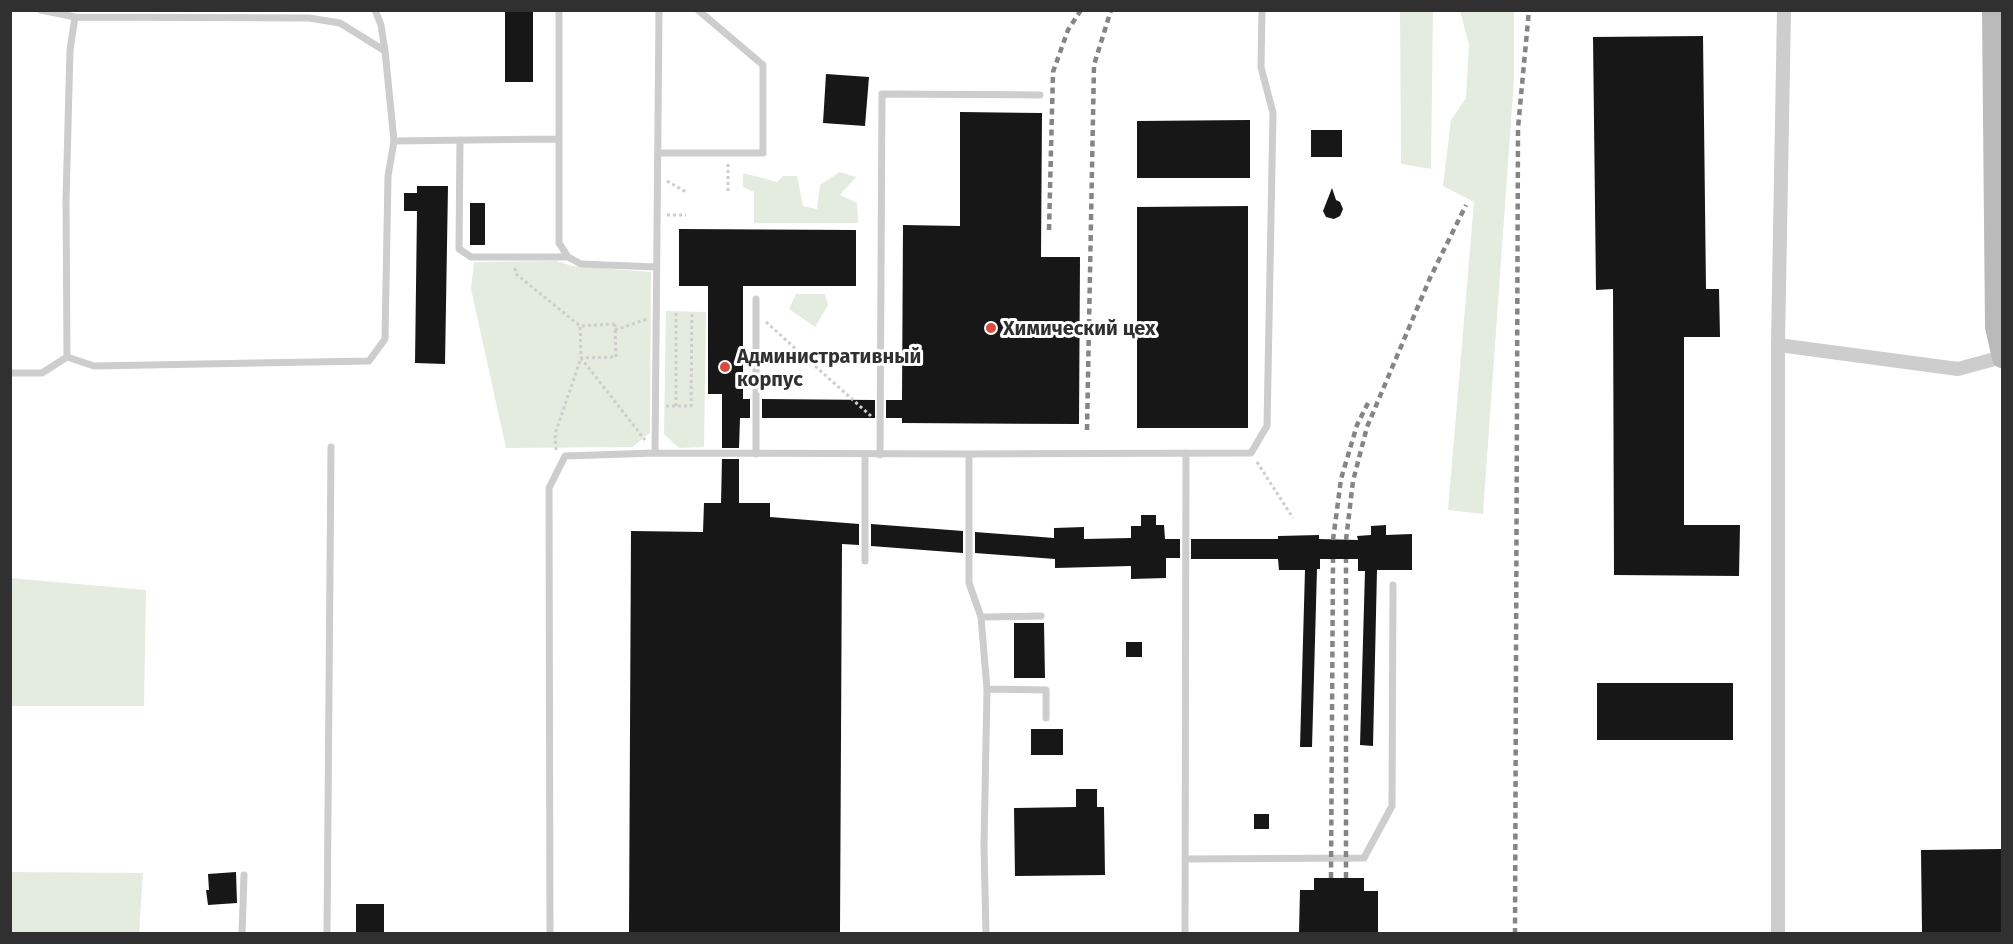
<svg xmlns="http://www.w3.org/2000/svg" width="2013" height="944" viewBox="0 0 2013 944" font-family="'Fira Sans',sans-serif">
	<rect width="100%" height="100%" fill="#fff"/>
	<path fill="#e4ecdf" d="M 1400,11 L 1433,11 L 1431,169 L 1401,164 Z
		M 1460,11 L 1514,11 L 1514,79 L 1483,514 L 1448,510 L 1474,202 L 1443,186 L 1451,120 L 1466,98 L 1469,45 Z
		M 840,172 L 856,177 L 840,195 L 857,203 L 858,223 L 754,223 L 754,192 L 743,187 L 743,173 L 777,182 L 783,176 L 797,176 L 803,206 L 817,209 L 820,185 Z
		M 557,261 L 572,266 L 651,272 L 650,433 L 632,447 L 506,448 L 471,289 L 474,262 Z
		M 796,294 L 825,294 L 828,305 L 815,327 L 789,309 Z
		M 666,311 L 706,312 L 704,447 L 679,448 L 664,434 Z
		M 10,578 L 146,590 L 144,706 L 11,706 Z
		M 11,872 L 143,873 L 139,933 L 11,933 Z"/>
	<path fill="#171717" d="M 505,10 L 533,10 L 533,82 L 505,82 Z
		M 1703,36 L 1706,289 L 1719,289 L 1720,337 L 1684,337 L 1684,525 L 1740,525 L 1739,576 L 1614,575 L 1613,289 L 1596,290 L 1593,37 Z
		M 826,74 L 869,77 L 865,126 L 823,123 Z
		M 960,112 L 1042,113 L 1041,257 L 1080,257 L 1079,424 L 902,423 L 902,418 L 886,418 L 886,400 L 902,400 L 903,225 L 960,226 Z
		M 1250,120 L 1250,178 L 1137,178 L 1137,121 Z
		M 1311,130 L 1342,130 L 1342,157 L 1311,157 Z
		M 417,186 L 448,186 L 445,364 L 415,363 L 417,211 L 404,211 L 404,193 L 417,193 Z
		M 1332,188 L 1336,200 L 1340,202 L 1343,209 L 1340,216 L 1334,219 L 1326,217 L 1323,211 Z
		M 470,203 L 485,203 L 485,245 L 470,245 Z
		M 1248,206 L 1248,428 L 1137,428 L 1137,207 Z
		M 679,229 L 856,230 L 856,286 L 743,286 L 743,399 L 750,399 L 750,418 L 740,418 L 739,448 L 722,448 L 722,394 L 708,394 L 708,286 L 679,286 Z
		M 762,399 L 875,400 L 875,418 L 762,418 Z
		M 722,459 L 739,459 L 739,503 L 770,503 L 770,517 L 859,524 L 859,545 L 842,544 L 840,933 L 629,933 L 631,531 L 703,532 L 704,503 L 721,503 Z
		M 1141,515 L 1156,515 L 1156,525 L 1164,525 L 1165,539 L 1180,539 L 1180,558 L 1166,558 L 1166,578 L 1131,579 L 1131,566 L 1055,568 L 1055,559 L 975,553 L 975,532 L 1054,538 L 1054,528 L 1084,527 L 1084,539 L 1131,538 L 1131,526 L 1141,526 Z
		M 871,524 L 963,531 L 963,553 L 871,546 Z
		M 1386,525 L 1386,535 L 1412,534 L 1412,570 L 1377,570 L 1373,746 L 1360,745 L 1365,571 L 1358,571 L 1358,559 L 1320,559 L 1320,569 L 1317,569 L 1312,747 L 1300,747 L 1305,570 L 1279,570 L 1278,559 L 1191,559 L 1191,539 L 1278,539 L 1278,536 L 1319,535 L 1319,539 L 1358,540 L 1357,536 L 1371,535 L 1371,526 Z
		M 1014,623 L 1044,623 L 1045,678 L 1014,678 Z
		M 1126,642 L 1142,642 L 1142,657 L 1126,657 Z
		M 1597,683 L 1733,683 L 1733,740 L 1597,740 Z
		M 1031,729 L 1063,729 L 1063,755 L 1031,755 Z
		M 1076,789 L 1097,789 L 1097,807 L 1104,807 L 1105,875 L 1015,876 L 1014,808 L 1076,807 Z
		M 1254,814 L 1269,814 L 1269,829 L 1254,829 Z
		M 2002,849 L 2002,933 L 1922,933 L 1921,850 Z
		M 236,872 L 237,903 L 208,905 L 206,890 L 209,890 L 208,874 Z
		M 1314,878 L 1364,878 L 1364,891 L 1378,891 L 1378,933 L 1299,933 L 1300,890 L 1314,890 Z
		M 356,904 L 384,904 L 384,933 L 356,933 Z"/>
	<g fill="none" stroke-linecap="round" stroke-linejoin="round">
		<path stroke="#cdcdcd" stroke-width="3" stroke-dasharray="3 3" stroke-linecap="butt" d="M 728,164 L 728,192
			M 667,181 L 686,192
			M 667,215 L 686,215
			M 515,268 L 516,274 L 580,326
			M 766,322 L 871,416
			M 615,324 L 616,357 L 581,358 L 580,326 Z
			M 615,330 L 647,319
			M 666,406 L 691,406 L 692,311
			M 676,406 L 676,311
			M 556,450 L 555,434 L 581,358 L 645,440
			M 1257,462 L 1293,518"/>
		<path stroke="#cdcdcd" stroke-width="7" d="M 41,10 L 75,17 L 309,18 L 340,23 L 385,51
			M 559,10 L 559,243 L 568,257 L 581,264 L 656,267
			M 659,10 L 655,453 L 969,454 L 969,583 L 981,617 L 987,689 L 984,846 L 986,934
			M 460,140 L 459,249 L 471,257 L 568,257
			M 394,141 L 558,139
			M 658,153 L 763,153 L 763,65 L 698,10
			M 67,357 L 94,366 L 369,361 L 385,339 L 388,176 L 394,141 L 385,51 L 381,25 L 375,10
			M 10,373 L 42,373 L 67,357 L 66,200 L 70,50 L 75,17
			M 756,454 L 756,299
			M 969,454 L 1251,453 L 1267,426 L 1273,113 L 1261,67 L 1262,10
			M 880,455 L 882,94 L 1040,95
			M 865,561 L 865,455
			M 981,617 L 1041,616
			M 987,689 L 1046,690 L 1046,718
			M 1185,859 L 1364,858 L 1392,806 L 1393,585
			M 242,934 L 244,875
			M 327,934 L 331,447
			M 550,934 L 549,488 L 565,456 L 655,453
			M 1185,934 L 1186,453"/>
		<path stroke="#cdcdcd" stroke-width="14" d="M 1778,345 L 1958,369 L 2002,357
			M 1778,934 L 1778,345 L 1784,10"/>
		<path stroke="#bababa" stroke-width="20" d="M 1992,10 L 1995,327 L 2002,358"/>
		<path stroke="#858585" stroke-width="4.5" stroke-dasharray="6 4.5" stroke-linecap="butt" d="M 1049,230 L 1053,72 L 1068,30 L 1081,10
			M 1087,430 L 1094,65 L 1111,10
			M 1333,540 L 1341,479 L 1357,425 L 1370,399
			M 1346,540 L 1353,481 L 1367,427 L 1430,278 L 1466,205
			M 1331,878 L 1333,559
			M 1346,878 L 1346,559
			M 1515,934 L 1518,128 L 1529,10"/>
	</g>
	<g fill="#d94a40" stroke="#fff" stroke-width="2">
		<circle cx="991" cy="328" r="6"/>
		<circle cx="725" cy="367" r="6"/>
	</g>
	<g text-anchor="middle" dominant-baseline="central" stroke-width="6" stroke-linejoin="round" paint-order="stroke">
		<g font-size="20" font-weight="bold" fill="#303030" stroke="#fff" text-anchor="start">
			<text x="1003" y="328">Химический цех</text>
			<text x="737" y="356">Административный<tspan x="737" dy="23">корпус</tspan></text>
		</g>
	</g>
	<rect width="2013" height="944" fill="none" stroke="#303030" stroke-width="24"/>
</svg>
